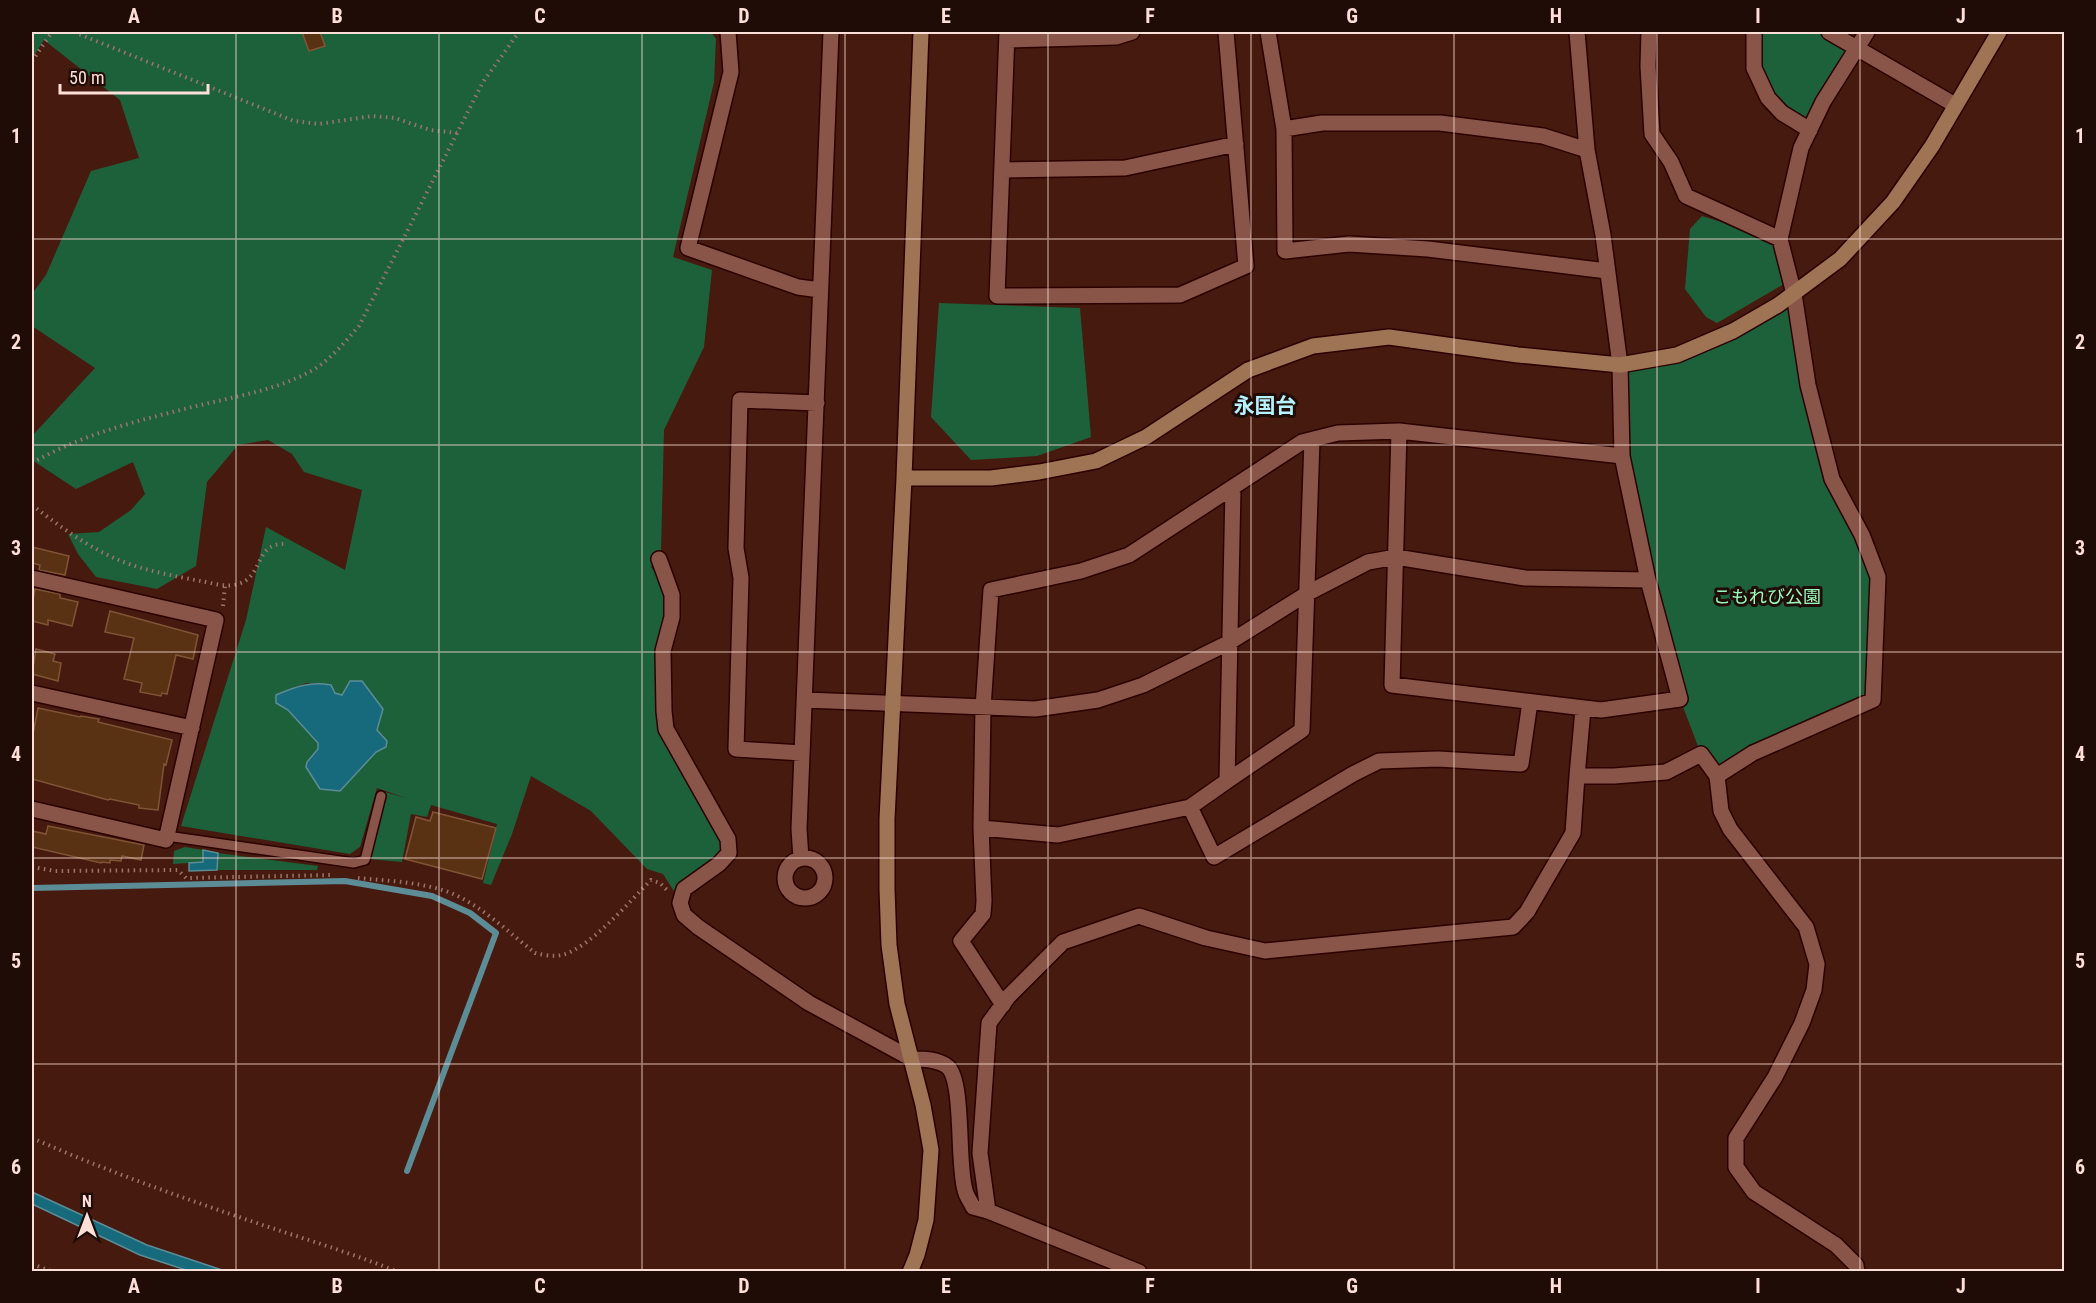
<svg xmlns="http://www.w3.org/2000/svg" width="2096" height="1303" viewBox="0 0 2096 1303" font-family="'Roboto Condensed','Noto Sans JP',sans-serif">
	<rect width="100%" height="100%" fill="#471a0f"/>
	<path fill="#1d613b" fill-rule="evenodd" d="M 32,32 L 711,32 L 716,39 L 714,82 L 673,257 L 712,270 L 704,347 L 664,430 L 661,550 L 651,567 L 668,589 L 663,728 L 730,857 L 679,899 L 663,874 L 647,869 L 591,811 L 531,776 L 512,834 L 491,885 L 483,883 L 497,824 L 431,805 L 427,817 L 411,814 L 402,862 L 368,859 L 385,792 L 406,798 L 377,788 L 360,847 L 350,854 L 181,826 L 246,620 L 266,527 L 345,570 L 362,490 L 304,472 L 292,454 L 268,440 L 238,445 L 207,482 L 196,566 L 157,589 L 96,577 L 78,554 L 68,534 L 99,532 L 131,510 L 145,494 L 133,462 L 76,489 L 32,460 L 32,436 L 95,368 L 32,326 L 32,294 L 46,275 L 91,171 L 139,158 L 120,100 L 44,40 L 32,59 ZM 350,681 L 362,681 L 383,709 L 376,730 L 384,736 L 376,752 L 340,791 L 307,762 L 318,749 L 318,743 L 288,710 L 276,703 L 277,695 L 306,683 L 331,685 L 335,693 L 342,695 Z
		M 1754,32 L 1829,32 L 1856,48 L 1810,130 L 1782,113 L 1754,68 Z
		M 1702,216 L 1747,230 L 1775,244 L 1789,281 L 1717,323 L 1706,317 L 1685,289 L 1690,229 Z
		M 1794,294 L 1832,479 L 1878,577 L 1873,700 L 1717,776 L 1701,754 L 1680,699 L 1622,456 L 1620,365 L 1677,355 Z
		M 939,303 L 1080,308 L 1091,437 L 1037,456 L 971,460 L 931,417 Z
		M 185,847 L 203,850 L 203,862 L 173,864 L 174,851 Z
		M 218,853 L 318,866 L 317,870 L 217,870 Z"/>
	<path fill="#166a7b" stroke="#5c8d97" stroke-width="1.5" d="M 350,681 L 362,681 L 383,709 L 377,730 L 387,741 L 386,747 L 376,752 L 340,791 L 320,789 L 306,767 L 307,762 L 318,749 L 318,743 L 288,710 L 276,703 L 276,695 C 295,687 310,681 331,685 L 335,693 L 342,695 Z
		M 203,850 L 218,853 L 217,870 L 189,871 L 189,863 L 203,862 Z
		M 32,1192 L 147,1245 L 225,1271 L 189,1271 L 140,1255 L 32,1204 Z"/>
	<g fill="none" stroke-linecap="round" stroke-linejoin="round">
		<path stroke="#5c8d97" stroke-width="6" d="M 32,888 L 345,881 L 432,896 L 470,913 L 496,933 L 407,1171"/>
	</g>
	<path fill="#593113" stroke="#805537" stroke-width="1.5" d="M 302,32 L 320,32 L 325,46 L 309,51 Z
		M 32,547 L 69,556 L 65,575 L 39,570 L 40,565 L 32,563 Z
		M 35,589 L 60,594 L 60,598 L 78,602 L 72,626 L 48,620 L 48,625 L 32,621 L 32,605 Z
		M 110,611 L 198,635 L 193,659 L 176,655 L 167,694 L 162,693 L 161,696 L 140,692 L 142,683 L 124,679 L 134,638 L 105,632 Z
		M 36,649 L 55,654 L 53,661 L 61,663 L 58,681 L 32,674 Z
		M 38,708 L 80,717 L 81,716 L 99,719 L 98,722 L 172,740 L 166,765 L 164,764 L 158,810 L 139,808 L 139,805 L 110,799 L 108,800 L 32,779 L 32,739 Z
		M 433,812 L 496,828 L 482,879 L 405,859 L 416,817 L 430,821 Z
		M 48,826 L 144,845 L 141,860 L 122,856 L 121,861 L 110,860 L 110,863 L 102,862 L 101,863 L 32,847 L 32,831 L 46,834 Z"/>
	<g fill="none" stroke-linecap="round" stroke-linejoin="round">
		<g stroke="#2b0200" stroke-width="12">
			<path id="lane" d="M 167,836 L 354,863 L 365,860 L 381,796"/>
		</g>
		<g stroke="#2b0200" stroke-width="18">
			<path id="street" d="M 728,32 L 731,72 L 688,248 L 798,287 L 820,290
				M 1007,32 L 997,296 L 1180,295 L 1246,266 L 1226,32
				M 1268,32 L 1284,129 L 1285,251 L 1349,244 L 1428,249 L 1607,271
				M 1649,32 L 1648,66 L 1652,134 L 1671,162 L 1686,196 L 1780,239
				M 1754,32 L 1754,68 L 1768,98 L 1782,113 L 1810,130
				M 1829,32 L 1955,105
				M 1007,40 L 1116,37 L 1132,32
				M 1284,129 L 1322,123 L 1440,123 L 1543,136 L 1587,150
				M 1002,170 L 1125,168 L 1236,144
				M 1399,431 L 1392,685 L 1601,710 L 1680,699 L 1648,580 L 1622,456 L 1620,365 L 1603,235 L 1587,150 L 1577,32
				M 1233,488 L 1227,781 L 1190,807 L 1058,835 L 981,828 L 983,708 L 991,590 L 1081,571 L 1129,555 L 1302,442 L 1338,433 L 1399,431 L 1622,456
				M 659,559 L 672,595 L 672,617 L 663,651 L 664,711 L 666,729 L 728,839 L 729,853 L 719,864 L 684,889 L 680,903 L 684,915 L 698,927 L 809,1003 L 912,1059 C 923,1059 938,1059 948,1067 C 964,1082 957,1164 965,1190 C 966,1196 971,1202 973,1207 L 988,1211
				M 32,578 L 216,620 L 166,840 L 32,809
				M 32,693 L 192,728
				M 805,700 L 1035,709 L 1098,700 L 1143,685 L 1230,642 L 1308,593 L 1368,562 L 1396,557 L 1525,578 L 1648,580
				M 802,753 L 736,749 L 741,578 L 736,548 L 740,400 L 817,403
				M 1577,776 L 1583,709
				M 1717,776 L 1753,753 L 1873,700 L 1878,577 L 1862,535 L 1832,479 L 1808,385 L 1794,294 L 1780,239 L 1801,148 L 1823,102 L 1867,32
				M 1227,781 L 1302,730 L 1312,440
				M 1190,807 L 1214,857 L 1353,774 L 1379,761 L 1438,759 L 1521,764 L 1530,702
				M 981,828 L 984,901 L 983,914 L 961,941 L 1003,1005
				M 801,858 L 799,829 L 831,32
				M785 878a20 20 0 1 1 40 0a20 20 0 1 1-40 0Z
				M 1139,1272 L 988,1211 L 980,1153 L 989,1023 L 1008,997 L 1063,942 L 1139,916 L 1206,938 L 1265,951 L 1513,927 L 1527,912 L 1573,833 L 1577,776 L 1614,776 L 1666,772 L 1701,754 L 1717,776 L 1721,811 L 1730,829 L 1806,927 L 1817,964 L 1814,990 L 1802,1023 L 1775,1077 L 1736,1138 L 1736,1167 L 1754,1192 L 1836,1245 L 1856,1265 L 1857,1272"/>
		</g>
		<g stroke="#2b0200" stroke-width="18">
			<path id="secondary" d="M 904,478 L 991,478 L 1039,472 L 1096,461 L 1146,437 L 1248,370 L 1313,346 L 1389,337 L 1518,355 L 1620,365 L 1677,355 L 1733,331 L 1778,305 L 1840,259 L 1893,202 L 1932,146 L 1999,32
				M 910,1272 L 917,1255 L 926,1220 L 931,1150 L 923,1105 L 897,1004 L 889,945 L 887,889 L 887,819 L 904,478 L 921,32"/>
		</g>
		<path stroke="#9b756b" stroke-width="4" stroke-dasharray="1.5 4.5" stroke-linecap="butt" d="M 74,32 L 294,121 L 319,124 L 372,116 L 395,118 L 430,130 L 457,133
			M 32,61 L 52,32
			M 32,463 C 86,432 148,418 209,403 C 244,395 281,388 313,370 C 331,359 345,342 359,326 L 483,82 L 519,32
			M 32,505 C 59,526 89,548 121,561 C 143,570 178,577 201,581 C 212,583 226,588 238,584 C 264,577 254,542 286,544
			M 223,606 L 225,585
			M 32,867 L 55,871 L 178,870 L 186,878 L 330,875
			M 358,878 C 389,881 422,882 451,893 C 480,905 510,933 535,953 C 543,955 554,957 562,955 C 590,948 630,901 651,880 L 660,883 L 667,890
			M 32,1138 C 100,1168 171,1194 242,1218 C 294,1236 347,1251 398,1272
			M 32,1264 L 53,1272"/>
		<use href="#lane" stroke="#895548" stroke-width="9"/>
		<use href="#street" stroke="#895548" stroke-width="15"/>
		<use href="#secondary" stroke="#9e7454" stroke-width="15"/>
	</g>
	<path fill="none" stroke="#fedfd7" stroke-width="1.5" stroke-opacity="0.55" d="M 236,32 L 236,1272M 439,32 L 439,1272M 642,32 L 642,1272M 845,32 L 845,1272M 1048,32 L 1048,1272M 1251,32 L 1251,1272M 1454,32 L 1454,1272M 1657,32 L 1657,1272M 1860,32 L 1860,1272M 32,239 L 2064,239M 32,445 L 2064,445M 32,652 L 2064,652M 32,858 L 2064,858M 32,1064 L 2064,1064"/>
	<g text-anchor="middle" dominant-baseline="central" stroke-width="6" stroke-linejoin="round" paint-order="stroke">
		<g font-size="18" fill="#98fcbc" stroke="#200c07">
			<text x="1767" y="596">こもれび公園</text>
		</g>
		<g font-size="21" font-weight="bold" fill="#b7f0fe" stroke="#200c07">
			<text x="1265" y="406">永国台</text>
		</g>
	</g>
	<rect width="2096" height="1303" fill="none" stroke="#200c07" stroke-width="66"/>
	<g transform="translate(87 1216)" stroke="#200c07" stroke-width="4.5" paint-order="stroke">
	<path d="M0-4.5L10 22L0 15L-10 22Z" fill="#fedfd7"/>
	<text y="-9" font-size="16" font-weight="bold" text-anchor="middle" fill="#fedfd7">N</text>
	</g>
	<path d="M60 84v9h148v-9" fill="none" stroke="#fedfd7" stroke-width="3"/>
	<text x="69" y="84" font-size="18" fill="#fedfd7" stroke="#200c07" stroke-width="4.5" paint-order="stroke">50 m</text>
	<rect x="33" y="33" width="2030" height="1237" fill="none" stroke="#fedfd7" stroke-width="2"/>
	<g font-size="20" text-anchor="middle" font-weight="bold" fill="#fedfd7">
		<text x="134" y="23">A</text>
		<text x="337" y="23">B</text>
		<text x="540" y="23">C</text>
		<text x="744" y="23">D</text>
		<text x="946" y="23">E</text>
		<text x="1150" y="23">F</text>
		<text x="1352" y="23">G</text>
		<text x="1556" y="23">H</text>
		<text x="1758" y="23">I</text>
		<text x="1961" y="23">J</text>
		<text x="16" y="143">1</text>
		<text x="2080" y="143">1</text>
		<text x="16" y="349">2</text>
		<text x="2080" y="349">2</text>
		<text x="16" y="555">3</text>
		<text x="2080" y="555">3</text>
		<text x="16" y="761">4</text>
		<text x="2080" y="761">4</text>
		<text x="16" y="968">5</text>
		<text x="2080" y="968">5</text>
		<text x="16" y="1174">6</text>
		<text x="2080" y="1174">6</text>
		<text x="134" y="1293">A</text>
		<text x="337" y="1293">B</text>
		<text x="540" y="1293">C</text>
		<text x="744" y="1293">D</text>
		<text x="946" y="1293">E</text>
		<text x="1150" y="1293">F</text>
		<text x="1352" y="1293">G</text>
		<text x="1556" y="1293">H</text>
		<text x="1758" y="1293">I</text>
		<text x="1961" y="1293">J</text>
	</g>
</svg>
